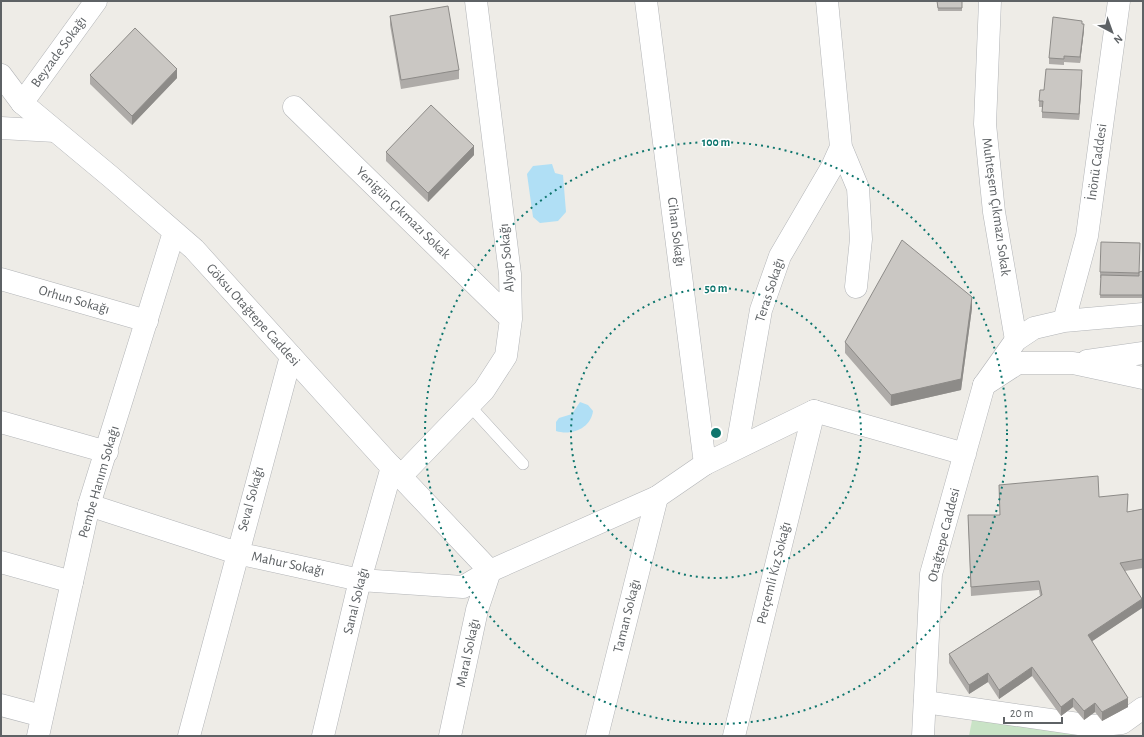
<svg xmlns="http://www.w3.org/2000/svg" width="1144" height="737" viewBox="0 0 1144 737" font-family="'Alegreya Sans',sans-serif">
	<rect width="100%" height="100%" fill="#eeece7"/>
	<path fill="#c9e3c6" d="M 973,715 L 1111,736 L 969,736 Z"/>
	<path fill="#b0dff5" d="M 552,164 L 555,173 L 563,175 L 566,212 L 558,221 L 540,223 L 533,217 L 527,174 L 533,166 Z
		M 580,402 L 588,405 L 593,411 C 591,428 572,436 556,431 L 556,422 L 559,418 L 572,414 Z"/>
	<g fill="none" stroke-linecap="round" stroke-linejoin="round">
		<g stroke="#b2b4b7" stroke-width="12">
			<path id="service" d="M 469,405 L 523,464"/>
		</g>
		<g stroke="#b2b4b7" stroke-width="23">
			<path id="minor" d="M 646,1 L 705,464
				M 990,1 L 985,124 L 994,212 L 1016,340
				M 22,103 L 96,1
				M 294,107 L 511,319
				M 1,128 L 55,131
				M 841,147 L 858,188 L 861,239 L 856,287
				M 1,279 L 147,321
				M 1087,361 L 1143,353
				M 984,385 L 1018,363 L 1073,363 L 1143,378
				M 1,422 L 107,452
				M 737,447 L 761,310 L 780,256 L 832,167 L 841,147 L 827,1
				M 401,476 L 484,390 L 506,356 L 511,319 L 510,274 L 476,1
				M 89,505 L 237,553 L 360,580 L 463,587 L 490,571
				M 1,562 L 72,582
				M 925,702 L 1093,726 L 1122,723 L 1143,708
				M 1,705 L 42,716
				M 189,736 L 291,356
				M 323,736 L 360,580 L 392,467
				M 450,736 L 477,610 L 490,571
				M 597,736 L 657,497
				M 734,736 L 814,411"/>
		</g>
		<g stroke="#b2b4b7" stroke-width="23">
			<path id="tertiary" d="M 1,75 L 22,103 L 111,177 L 194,249 L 386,461 L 490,571 L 657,497 L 705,464 L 814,411 L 965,454
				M 1064,321 L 1087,236 L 1119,1
				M 38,736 L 89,505 L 174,232
				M 923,736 L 931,574 L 984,385 L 1016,340 L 1034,328 L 1064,321 L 1143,314"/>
		</g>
		<use href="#service" stroke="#fff" stroke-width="11"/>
		<use href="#minor" stroke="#fff" stroke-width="22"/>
		<use href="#tertiary" stroke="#fff" stroke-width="22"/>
	</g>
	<path fill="#aeaba8" d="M 937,1 L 962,8 L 962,11 L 938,11 Z
		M 390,16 L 459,70 L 459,79 L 401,89 L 390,25 Z
		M 1082,24 L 1084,30 L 1080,63 L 1064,62 L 1064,65 L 1049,64 L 1049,58 Z
		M 90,75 L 177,78 L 132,125 L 90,84 Z
		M 1082,76 L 1079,120 L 1042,118 L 1042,107 L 1039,107 L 1039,101 L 1044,90 Z
		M 386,152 L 474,155 L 428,202 L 386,161 Z
		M 1143,271 L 1143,298 L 1100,298 L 1101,278 L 1100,278 L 1100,272 L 1139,273 Z
		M 972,308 L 961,390 L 891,406 L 845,353 L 845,342 Z
		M 999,485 L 1099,497 L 1127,512 L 1143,509 L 1143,568 L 1125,571 L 1142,608 L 1092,641 L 1128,707 L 1102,721 L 1095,712 L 1084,720 L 1073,707 L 1061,716 L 1032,676 L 999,699 L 988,682 L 969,694 L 949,663 L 949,654 L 1040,596 L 1039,590 L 971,596 L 968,515 L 1000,515 Z"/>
	<path fill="#8d8b88" d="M 1084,24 L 1084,30 L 1080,63 L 1080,57 Z
		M 177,69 L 177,78 L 132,125 L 132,116 Z
		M 1082,70 L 1082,76 L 1079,120 L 1079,114 Z
		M 474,146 L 474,155 L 428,202 L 428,193 Z
		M 972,297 L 972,308 L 961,390 L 891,406 L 891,395 Z
		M 1142,599 L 1142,608 L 1088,644 L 1088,635 Z
		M 1032,667 L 1032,676 L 999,699 L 999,690 Z
		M 988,673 L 988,682 L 969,694 L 969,685 Z
		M 1073,698 L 1073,707 L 1061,716 L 1061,707 Z
		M 1128,698 L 1128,707 L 1102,721 L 1102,712 Z
		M 1095,703 L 1095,712 L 1084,720 L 1084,711 Z"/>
	<path fill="#cac7c3" stroke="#8d8b88" d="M 937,1 L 962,1 L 962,8 L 938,8 Z
		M 448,6 L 459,70 L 401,80 L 390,16 Z
		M 1053,17 L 1082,21 L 1082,24 L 1084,24 L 1080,57 L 1064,56 L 1064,59 L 1049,58 Z
		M 135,28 L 177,69 L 132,116 L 90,75 Z
		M 1046,69 L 1082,70 L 1079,114 L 1042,112 L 1043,101 L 1039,101 L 1040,90 L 1044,90 Z
		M 431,105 L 474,146 L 428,193 L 386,152 Z
		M 902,240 L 972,297 L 961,379 L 891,395 L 845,342 Z
		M 1101,242 L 1140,243 L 1139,273 L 1100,272 Z
		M 1143,271 L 1143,295 L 1100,295 L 1101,275 L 1139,276 L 1139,272 Z
		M 1098,476 L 1099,497 L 1128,494 L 1127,512 L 1143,509 L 1143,559 L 1120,563 L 1142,599 L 1088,635 L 1128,698 L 1102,712 L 1095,703 L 1084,711 L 1073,698 L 1061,707 L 1032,667 L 999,690 L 988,673 L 969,685 L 949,654 L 1042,595 L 1039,581 L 971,587 L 968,515 L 1000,515 L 999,485 Z"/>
	<g fill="none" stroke="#0f766e" stroke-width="2" stroke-dasharray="2 4">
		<circle cx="716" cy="433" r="145"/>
		<circle cx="716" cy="433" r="291"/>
	</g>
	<g text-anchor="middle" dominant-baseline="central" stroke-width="3" stroke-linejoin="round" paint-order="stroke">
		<g font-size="14" fill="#5e6265" stroke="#fff">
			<text transform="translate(59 52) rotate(-54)">Beyzade Sokağı</text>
			<text transform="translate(1097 162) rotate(-82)">İnönü Caddesi</text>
			<text transform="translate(996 207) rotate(82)">Muhteşem Çıkmazı Sokak</text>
			<text transform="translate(403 213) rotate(44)">Yenigün Çıkmazı Sokak</text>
			<text transform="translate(676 232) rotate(83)">Cihan Sokağı</text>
			<text transform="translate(507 258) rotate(-95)">Alyap Sokağı</text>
			<text transform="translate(770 290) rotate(-72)">Teras Sokağı</text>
			<text transform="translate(74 300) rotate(16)">Orhun Sokağı</text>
			<text transform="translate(253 315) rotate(48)">Göksu Otağtepe Caddesi</text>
			<text transform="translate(99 482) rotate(-74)">Pembe Hanım Sokağı</text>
			<text transform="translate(251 499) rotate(-75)">Seval Sokağı</text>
			<text transform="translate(944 535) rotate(-76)">Otağtepe Caddesi</text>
			<text transform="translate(288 564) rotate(12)">Mahur Sokağı</text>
			<text transform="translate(774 573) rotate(-76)">Perçemli Kız Sokağı</text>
			<text transform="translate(356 601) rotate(-76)">Sanal Sokağı</text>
			<text transform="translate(627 616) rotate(-76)">Taman Sokağı</text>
			<text transform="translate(468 653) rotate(-78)">Maral Sokağı</text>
		</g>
	</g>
	<circle cx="716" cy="433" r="6" fill="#0f766e" stroke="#fff" stroke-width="2"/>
	<g font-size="12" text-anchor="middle" font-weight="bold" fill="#0f766e" stroke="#fff" stroke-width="3" stroke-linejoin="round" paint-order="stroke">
		<text x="716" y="146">100 m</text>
		<text x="716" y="292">50 m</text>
	</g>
	<rect width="1144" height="737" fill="none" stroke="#5e6265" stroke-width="4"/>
	<g transform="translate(1112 32) rotate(139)" stroke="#ffffff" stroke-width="3" paint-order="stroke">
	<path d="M0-3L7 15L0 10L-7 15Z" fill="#5e6265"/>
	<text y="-6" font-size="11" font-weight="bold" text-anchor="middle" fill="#5e6265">N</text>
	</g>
	<path d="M1004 717v6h58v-6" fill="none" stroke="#5e6265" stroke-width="2"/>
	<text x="1010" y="717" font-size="12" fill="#5e6265" stroke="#ffffff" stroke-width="3" paint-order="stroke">20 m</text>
</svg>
